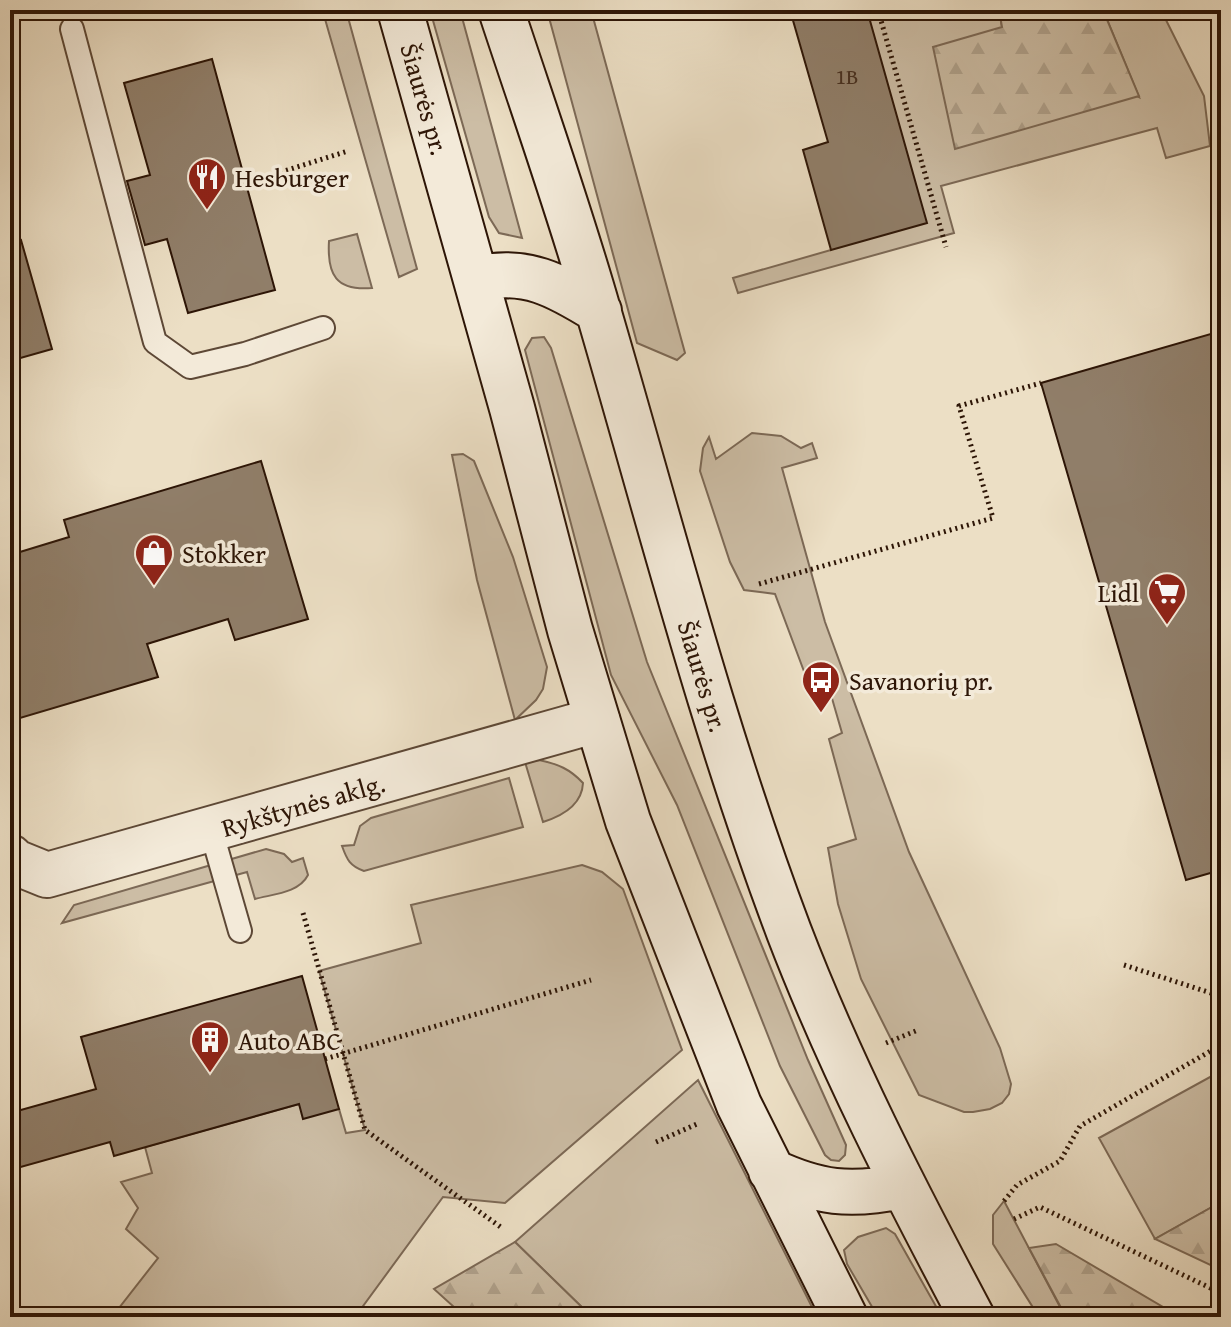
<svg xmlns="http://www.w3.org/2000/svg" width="1231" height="1327" viewBox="0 0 1231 1327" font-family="'Gentium Book Plus',serif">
	<defs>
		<pattern id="forest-firs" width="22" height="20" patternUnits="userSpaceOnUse" patternTransform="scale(2)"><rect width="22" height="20" fill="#ccbda5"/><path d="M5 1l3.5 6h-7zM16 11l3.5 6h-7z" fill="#b0a28d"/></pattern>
	</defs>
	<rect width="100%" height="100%" fill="#ecdfc5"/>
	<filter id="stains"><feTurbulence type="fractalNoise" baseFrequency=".0025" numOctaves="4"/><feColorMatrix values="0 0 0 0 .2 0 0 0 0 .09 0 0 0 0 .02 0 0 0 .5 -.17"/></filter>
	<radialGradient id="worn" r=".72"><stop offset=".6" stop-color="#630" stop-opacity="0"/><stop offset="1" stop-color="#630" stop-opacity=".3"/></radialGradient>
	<path fill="#ccbda5" stroke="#7c6956" stroke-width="2" d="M 326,10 L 346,10 L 417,269 L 399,277 L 325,19 Z
		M 430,10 L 460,10 L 522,238 L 499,233 L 489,217 Z
		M 547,10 L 591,10 L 685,353 L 677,360 L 637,343 Z
		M 867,10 L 999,10 L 1002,27 L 1139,97 L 1103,10 L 1161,10 L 1204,96 L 1210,146 L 1166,158 L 1157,128 L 941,186 L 954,233 L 738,293 L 733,278 L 831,250 Z
		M 357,234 L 372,288 C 336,291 327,275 329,241 Z
		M 544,337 L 551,348 L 647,662 L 808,1060 L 846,1145 L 845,1155 L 839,1161 L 831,1160 L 825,1155 L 780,1066 L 677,805 L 611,675 L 525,350 L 532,338 Z
		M 752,433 L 781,436 L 801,448 L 812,443 L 817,458 L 782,468 L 825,622 L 909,852 L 1000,1048 L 1011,1084 L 1009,1094 L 1002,1103 L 990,1109 L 973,1112 L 964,1112 L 919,1095 L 861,979 L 838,904 L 828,848 L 856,839 L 829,739 L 842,733 L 829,688 L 811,690 L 775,594 L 744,590 L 730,562 L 700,471 L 703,448 L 709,437 L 716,459 Z
		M 463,454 L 474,461 L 513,557 L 547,667 L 543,689 L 536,700 L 515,720 L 477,580 L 452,455 Z
		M 539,760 C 558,764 570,769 583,783 C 582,805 562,816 543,822 L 525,762 Z
		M 509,778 L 523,827 L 364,871 C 350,866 347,860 342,846 L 354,845 L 360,826 L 371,818 Z
		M 266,849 L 284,854 L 292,862 L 303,858 L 308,875 C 299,893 273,894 255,899 L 247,872 L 62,923 L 74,905 Z
		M 582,865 L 602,872 L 623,889 L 682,1050 L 505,1203 L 443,1197 L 355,1317 L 112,1317 L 158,1258 L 126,1229 L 138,1208 L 121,1182 L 152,1173 L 145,1147 L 299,1104 L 339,1109 L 346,1133 L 365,1130 L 319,971 L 421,943 L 411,905 Z
		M 1221,1071 L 1221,1202 L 1155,1239 L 1099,1138 Z
		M 698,1080 L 817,1317 L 592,1317 L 515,1242 Z
		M 1004,1201 L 1059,1305 L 1066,1317 L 1039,1317 L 993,1244 L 993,1215 Z
		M 886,1228 L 895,1234 L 942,1317 L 878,1317 L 847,1264 L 844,1250 L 858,1237 Z"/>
	<path fill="url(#forest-firs)" stroke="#7c6956" stroke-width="2" d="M 999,10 L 1103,10 L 1139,96 L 955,149 L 933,47 L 1002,27 Z
		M 1221,1202 L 1221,1270 L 1155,1239 Z
		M 515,1242 L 592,1317 L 465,1317 L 434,1289 Z
		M 1056,1244 L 1180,1317 L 1066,1317 L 1029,1248 Z"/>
	<path fill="#907e69" stroke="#2d1506" stroke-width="2" d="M 790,10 L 867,10 L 927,223 L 831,250 L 803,150 L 828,142 Z
		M 212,59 L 275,290 L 188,313 L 167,239 L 145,245 L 131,195 L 127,181 L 150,175 L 124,83 Z
		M 21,240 L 52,349 L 10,361 L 10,242 Z
		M 1221,331 L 1221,870 L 1186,880 L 1041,383 Z
		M 261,461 L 308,619 L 235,640 L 228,619 L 147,644 L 158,677 L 10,721 L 10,555 L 69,537 L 64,520 Z
		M 302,976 L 339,1109 L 303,1119 L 299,1104 L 114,1156 L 110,1142 L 10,1170 L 10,1113 L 96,1089 L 81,1037 Z"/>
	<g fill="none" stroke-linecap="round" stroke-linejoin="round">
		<g stroke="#5d4836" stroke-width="26">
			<path id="lane" d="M 72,29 L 155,342 L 190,367 L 245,354 L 323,328
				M 211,830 L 240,931"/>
		</g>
		<g stroke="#5d4836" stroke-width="48">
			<path id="street" d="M 10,857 L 15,862 L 47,875 L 597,720"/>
		</g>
		<g stroke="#2d1506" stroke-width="48">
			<path id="secondary" d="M 400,10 L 512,408 L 570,630 L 628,821 L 739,1105 L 845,1317
				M 501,10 C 534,110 569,209 598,310 C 659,518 712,728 789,932 C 840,1065 905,1191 972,1317
				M 476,279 C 526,267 557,285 599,311
				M 771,1171 C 818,1193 850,1197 902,1186"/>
		</g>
		<path stroke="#2d1506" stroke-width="5" stroke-dasharray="2 4" stroke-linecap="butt" d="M 878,10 L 946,247
			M 246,183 L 348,151
			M 759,584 L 993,518 L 959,406 L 1041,383
			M 303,913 L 365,1130 L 502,1228
			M 1124,965 L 1211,993
			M 1221,987 L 1211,993 L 1221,997
			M 886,1043 L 918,1030
			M 325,1059 L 591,980
			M 656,1142 L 697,1124
			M 1004,1201 L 1017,1185 L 1060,1161 L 1080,1126 L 1221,1045
			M 1014,1219 L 1040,1207 L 1221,1293"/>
		<use href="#lane" stroke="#f3ead9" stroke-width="22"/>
		<use href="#street" stroke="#f3ead9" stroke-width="44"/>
		<use href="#secondary" stroke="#f3ead9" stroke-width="44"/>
	</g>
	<defs>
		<g id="restaurant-pin" transform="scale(2)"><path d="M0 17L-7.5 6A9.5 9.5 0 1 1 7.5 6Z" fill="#8f2418" stroke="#f3ead9"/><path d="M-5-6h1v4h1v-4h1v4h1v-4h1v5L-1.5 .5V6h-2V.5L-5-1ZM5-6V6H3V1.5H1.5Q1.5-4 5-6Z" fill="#fff"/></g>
		<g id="shop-pin" transform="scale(2)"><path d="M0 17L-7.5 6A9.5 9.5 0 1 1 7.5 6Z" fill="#8f2418" stroke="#f3ead9"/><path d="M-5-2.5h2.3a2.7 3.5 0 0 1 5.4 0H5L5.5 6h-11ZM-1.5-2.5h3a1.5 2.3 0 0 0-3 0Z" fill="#fff"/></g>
		<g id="supermarket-pin" transform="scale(2)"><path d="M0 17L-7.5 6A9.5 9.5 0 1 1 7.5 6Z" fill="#8f2418" stroke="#f3ead9"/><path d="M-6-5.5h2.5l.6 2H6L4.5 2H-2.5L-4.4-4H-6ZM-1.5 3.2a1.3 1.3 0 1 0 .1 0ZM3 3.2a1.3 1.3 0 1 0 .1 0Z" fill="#fff"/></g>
		<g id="bus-pin" transform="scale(2)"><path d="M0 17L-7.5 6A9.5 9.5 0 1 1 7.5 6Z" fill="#8f2418" stroke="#f3ead9"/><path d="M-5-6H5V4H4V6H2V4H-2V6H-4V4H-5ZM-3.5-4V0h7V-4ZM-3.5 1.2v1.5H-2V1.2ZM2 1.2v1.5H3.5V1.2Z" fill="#fff"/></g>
		<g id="building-pin" transform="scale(2)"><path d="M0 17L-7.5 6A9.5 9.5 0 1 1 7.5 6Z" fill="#8f2418" stroke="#f3ead9"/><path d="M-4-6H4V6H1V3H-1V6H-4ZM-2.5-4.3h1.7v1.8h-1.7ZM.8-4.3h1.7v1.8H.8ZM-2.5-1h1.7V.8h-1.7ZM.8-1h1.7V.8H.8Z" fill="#fff"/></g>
	</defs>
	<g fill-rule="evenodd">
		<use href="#restaurant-pin" x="207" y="177"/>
		<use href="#shop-pin" x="154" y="553"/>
		<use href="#supermarket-pin" x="1167" y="592"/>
		<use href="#bus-pin" x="821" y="680"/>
		<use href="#building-pin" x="210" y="1040"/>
	</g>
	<g text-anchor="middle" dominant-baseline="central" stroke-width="7" stroke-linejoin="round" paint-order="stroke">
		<g font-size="22" fill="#462f1f">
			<text x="847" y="76">1B</text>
		</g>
		<g font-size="26" fill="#2d1506" stroke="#f3ead9">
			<text transform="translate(425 99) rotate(74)">Šiaurės pr.</text>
			<text transform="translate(703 676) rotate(73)">Šiaurės pr.</text>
			<text transform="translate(303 805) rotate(-16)">Rykštynės aklg.</text>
		</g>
		<g font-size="26" fill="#2d1506" stroke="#f3ead9" text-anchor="start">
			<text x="235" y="177">Hesburger</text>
			<text x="182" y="553">Stokker</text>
			<text x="1139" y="592" text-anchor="end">Lidl</text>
			<text x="849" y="680">Savanorių pr.</text>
			<text x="238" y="1040">Auto ABC</text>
		</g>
	</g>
	<rect width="1231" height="1327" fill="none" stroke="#ecdfc5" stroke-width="40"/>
	<rect x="12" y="12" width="1207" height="1303" fill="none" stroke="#2d1506" stroke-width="4"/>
	<rect x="20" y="20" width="1191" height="1287" fill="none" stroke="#2d1506" stroke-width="2"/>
	<rect width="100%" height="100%" filter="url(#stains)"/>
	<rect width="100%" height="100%" fill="url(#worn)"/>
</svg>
